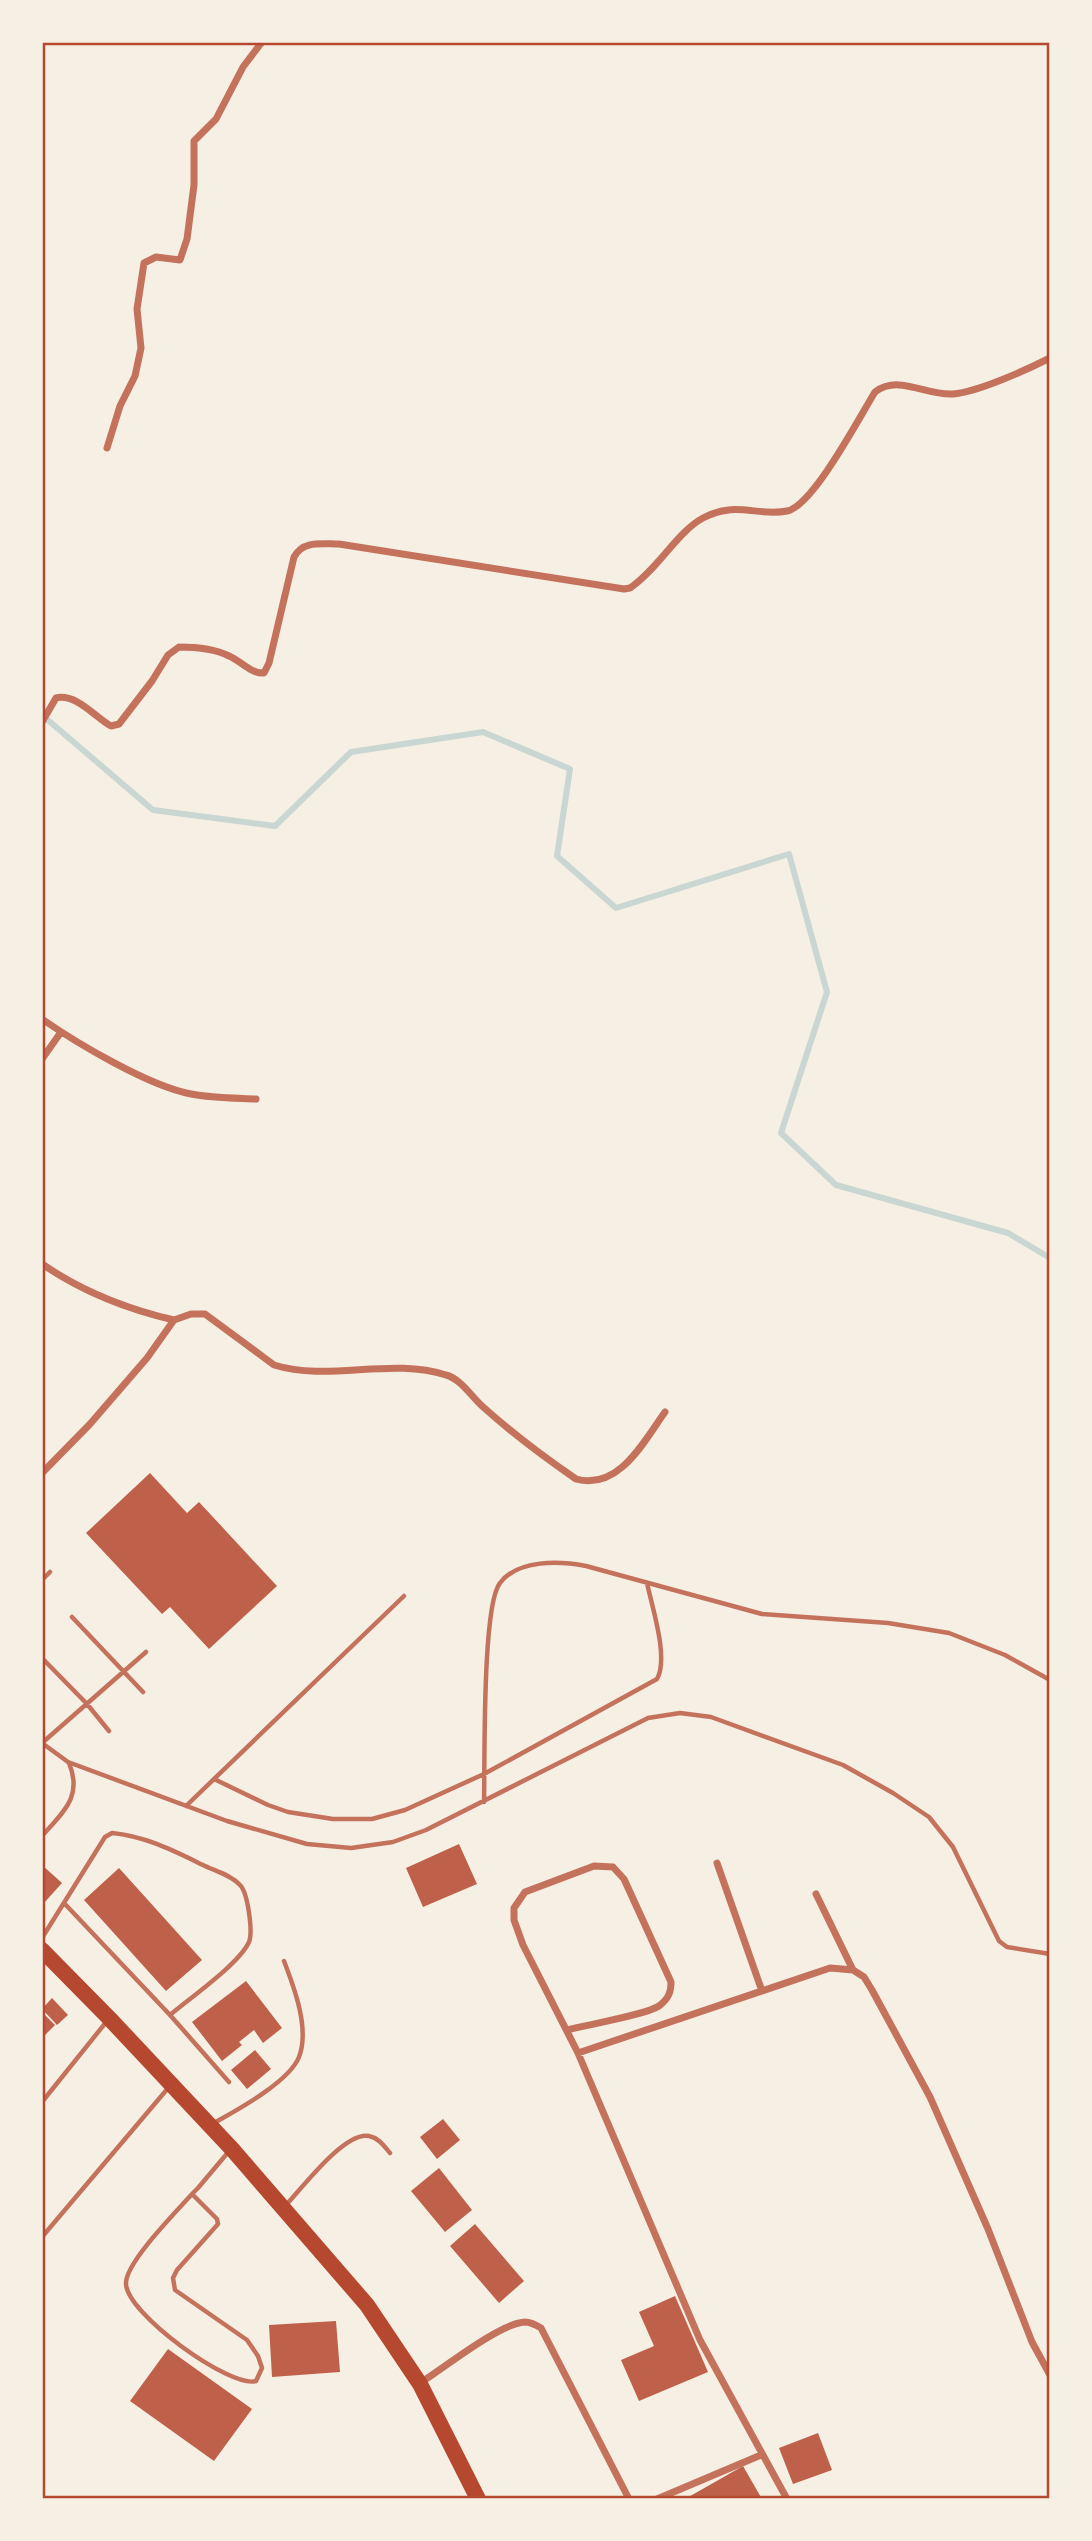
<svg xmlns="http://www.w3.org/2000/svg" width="1092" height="2541" viewBox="0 0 1092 2541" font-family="Rubik,sans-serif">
	<rect width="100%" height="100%" fill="#f6efe4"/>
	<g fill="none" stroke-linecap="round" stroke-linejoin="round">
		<path stroke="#c9d6d2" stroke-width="6" d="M 42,715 L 153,810 L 275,826 L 351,752 L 483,732 L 570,769 L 557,856 L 616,908 L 789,854 L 827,992 L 781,1133 L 836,1185 L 1008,1233 L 1050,1258"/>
	</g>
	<path fill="#bf614a" d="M 150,1473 L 187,1513 L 199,1502 L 277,1586 L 209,1649 L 170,1607 L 162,1614 L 86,1533 Z
		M 459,1844 L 477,1884 L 423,1907 L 406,1868 Z
		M 42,1865 L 62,1883 L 44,1903 L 42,1900 Z
		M 119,1868 L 202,1960 L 166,1991 L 84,1900 Z
		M 246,1981 L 282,2028 L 263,2043 L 254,2030 L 239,2042 L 242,2045 L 222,2061 L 192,2022 Z
		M 52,1998 L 68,2015 L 57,2025 L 42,2009 Z
		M 42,2012 L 55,2025 L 45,2035 L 42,2033 Z
		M 255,2050 L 271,2069 L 247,2089 L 231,2070 Z
		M 443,2119 L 460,2140 L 437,2159 L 420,2137 Z
		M 439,2168 L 472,2210 L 445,2232 L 411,2191 Z
		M 475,2224 L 524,2281 L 499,2303 L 450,2246 Z
		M 675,2296 L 708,2372 L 639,2401 L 621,2360 L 654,2346 L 639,2312 Z
		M 336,2321 L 340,2372 L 272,2377 L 269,2325 Z
		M 168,2349 L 252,2409 L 214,2461 L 130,2401 Z
		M 818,2433 L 832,2470 L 793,2484 L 779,2448 Z
		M 743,2466 L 762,2499 L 685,2499 Z"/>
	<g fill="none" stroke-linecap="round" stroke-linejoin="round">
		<path stroke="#c5725c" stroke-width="4.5" d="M 42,1580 L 50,1572
			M 72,1617 L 143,1692
			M 42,1658 L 87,1704 L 109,1731
			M 42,1743 L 68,1762 L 227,1821 L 307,1844 L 351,1848 L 393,1842 L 426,1830 L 648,1718 L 680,1713 L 711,1717 L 843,1765 L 893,1793 L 929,1817 L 953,1847 L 999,1941 L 1007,1947 L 1050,1954
			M 42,1743 L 146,1652
			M 214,1779 L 268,1805 L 288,1812 L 333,1819 L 372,1819 L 405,1810 L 484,1774 L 657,1679 C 669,1658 652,1607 647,1583
			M 484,1802 C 485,1765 482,1605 500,1583 C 518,1559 560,1561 586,1566 L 762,1614 L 888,1623 L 949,1633 L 1005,1655 L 1050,1680
			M 186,1806 L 404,1596
			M 42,1836 C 63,1812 83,1797 69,1763
			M 42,1938 L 105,1837 L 112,1833 C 145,1836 174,1851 203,1865 C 215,1871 231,1875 240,1885 C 248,1893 253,1932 249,1942 C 239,1964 190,1998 170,2015 L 64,1903
			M 170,2015 L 229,2082
			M 42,2102 L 107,2021
			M 214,2123 C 237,2110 289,2082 299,2057 C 310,2029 294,1987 284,1961
			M 192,2194 L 217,2219 L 218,2224 L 177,2270 L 173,2278 L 175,2290 L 247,2340 L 258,2356 L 262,2368 L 256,2381 C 231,2389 125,2313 126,2283 C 126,2262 177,2211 192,2194 L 198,2188 L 230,2150
			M 286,2205 C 303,2187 345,2131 369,2136 C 379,2138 384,2146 390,2153
			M 42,2237 L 169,2087"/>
		<path stroke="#c5725c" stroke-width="7" d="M 107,448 L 120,406 L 135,376 L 141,348 L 137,309 L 144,263 L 156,257 L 180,260 L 187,239 L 194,185 L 194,141 L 216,119 L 243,67 L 262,42
			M 42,722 L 56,698 C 76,693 95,717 111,726 L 119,724 L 152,681 L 168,655 L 179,647 C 195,647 215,649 229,656 C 241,661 251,674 264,673 L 269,663 L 294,557 C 303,540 322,544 339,544 L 624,589 L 630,588 C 658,569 677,532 703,518 C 737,500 756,517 787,511 C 813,506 860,416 875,392 C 899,374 926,396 953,394 C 978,392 1026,370 1050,358
			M 42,1019 C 78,1044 149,1086 191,1094 C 212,1098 235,1098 256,1099
			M 42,1059 L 61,1032
			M 42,1264 C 83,1292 126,1309 174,1320
			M 42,1473 L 90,1424 L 147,1358 L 174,1320 L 191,1314 L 205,1314 L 274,1365 C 329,1382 391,1357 446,1375 C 461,1379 471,1396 482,1406 C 512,1433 544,1457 576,1479 C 619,1491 644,1441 665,1412
			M 717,1863 L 762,1991
			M 816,1894 L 853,1970
			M 567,2030 C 586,2025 645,2015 659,2006 C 668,1999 671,1993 671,1982 L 624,1879 L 613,1867 L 594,1866 L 525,1892 L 514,1908 L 514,1920 L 523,1945 L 578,2053
			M 420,2383 C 444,2368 500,2323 525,2322 C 531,2322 536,2325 541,2328 L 629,2499
			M 657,2499 L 761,2455
			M 787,2499 L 700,2340 L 578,2053 L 830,1968 L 853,1970 L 864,1977 L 872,1990 L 930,2097 L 988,2229 L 1032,2342 L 1050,2375"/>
		<path stroke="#b5482f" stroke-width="16" d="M 42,1950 L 109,2018 L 232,2149 L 367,2305 L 420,2384 L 478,2499"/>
	</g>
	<rect width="1092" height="2541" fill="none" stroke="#f6efe4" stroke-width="88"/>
	<rect x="44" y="44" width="1004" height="2453" fill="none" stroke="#b5482f" stroke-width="2.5"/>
</svg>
